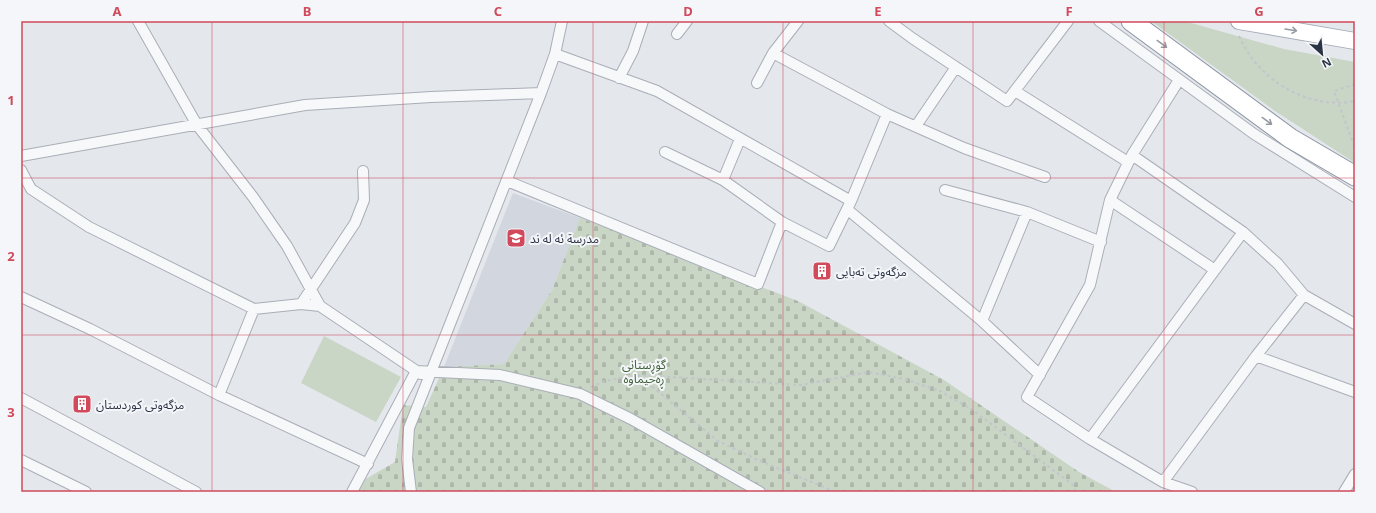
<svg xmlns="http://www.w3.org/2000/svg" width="1376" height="513" viewBox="0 0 1376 513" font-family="'Noto Sans','Noto Sans Arabic',sans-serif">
	<defs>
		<pattern id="cemetery-stones" width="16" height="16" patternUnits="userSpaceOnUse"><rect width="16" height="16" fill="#c9d6c5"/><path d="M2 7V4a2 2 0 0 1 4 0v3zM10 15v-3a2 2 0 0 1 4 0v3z" fill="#adb8ab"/></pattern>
	</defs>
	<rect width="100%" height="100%" fill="#e4e7ec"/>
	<path fill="#d2d6de" d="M 513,193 L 580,218 L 552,290 L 504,364 L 444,367 Z"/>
	<path fill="#c9d6c5" d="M 1151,21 L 1184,21 L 1284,49 L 1355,62 L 1355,163 L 1275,111 Z
		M 324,336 L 401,377 L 376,422 L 301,383 Z"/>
	<path fill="url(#cemetery-stones)" d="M 580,218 L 798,301 L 944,380 L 1079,472 L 1116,492 L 358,492 L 364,480 L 395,462 L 403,405 L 426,407 L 444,367 L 504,364 L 552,290 Z"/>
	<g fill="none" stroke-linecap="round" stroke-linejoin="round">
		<g stroke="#a9aeb7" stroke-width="12">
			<path id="street" d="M 138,21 L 197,125 L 253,197 L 287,246 L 320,306
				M 889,21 L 912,38 L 1007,101 L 1068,21
				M 1099,21 L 1254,134 L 1355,197
				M 677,34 L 687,21
				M 773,53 L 887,114 L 964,148 L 1045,177
				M 555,54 L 657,91 L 851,201
				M 619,78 L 633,51 L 643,21
				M 1179,80 L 1132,155 L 1110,200 L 1090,285 L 1027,397 L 1090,439 L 1163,482 L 1192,492
				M 757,83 L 773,53 L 798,21
				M 1015,91 L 1128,162
				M 916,126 L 956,67
				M 665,152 L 723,180 L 782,222 L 829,246 L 851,201 L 887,114
				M 1132,155 L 1243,232 L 1278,264 L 1304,295 L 1355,324
				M 21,156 L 305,105 L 431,97 L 541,93
				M 21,170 L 31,189 L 89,227 L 254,309 L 301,304 L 320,306 L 421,374
				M 723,180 L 740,139
				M 507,181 L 758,284 L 782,222
				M 945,190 L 1027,212 L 1101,242
				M 1110,200 L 1215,270
				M 848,210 L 982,321 L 1040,375
				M 21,297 L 90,329 L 219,395 L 368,464
				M 301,304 L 355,223 L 364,200 L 363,171
				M 982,321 L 1027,212
				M 1256,356 L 1355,392
				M 219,395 L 254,309
				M 21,398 L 196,492
				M 1090,439 L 1243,232
				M 21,460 L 86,492
				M 1163,482 L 1256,356 L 1304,295
				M 352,492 L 416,371 L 500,375 L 580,394 L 631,419 L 760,492
				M 411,492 L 407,459 L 409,428 L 541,93 L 555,54 L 562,21
				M 1344,492 L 1355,474"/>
		</g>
		<g stroke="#a3abb8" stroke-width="18">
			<path id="primary" d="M 1239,21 L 1355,41"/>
		</g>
		<g stroke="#8b94a3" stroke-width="21">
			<path id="highway" d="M 1131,21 L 1290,138 L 1355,176"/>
		</g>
		<path stroke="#c2c5cb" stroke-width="2" stroke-dasharray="3 3" stroke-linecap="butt" d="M 1239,36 C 1258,80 1307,110 1355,101
			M 1355,84 L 1334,91 L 1355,148
			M 638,375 L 718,441 L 758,460 L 836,492
			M 591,387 L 605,381 L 638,375 L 801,385 L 869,372 L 904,379 L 940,391 L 971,409 L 1072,484 L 1076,492"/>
		<use href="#street" stroke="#f7f8fa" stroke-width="10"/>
		<use href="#primary" stroke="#fff" stroke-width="16"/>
		<use href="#highway" stroke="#fff" stroke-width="19"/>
	</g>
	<defs><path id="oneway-shaft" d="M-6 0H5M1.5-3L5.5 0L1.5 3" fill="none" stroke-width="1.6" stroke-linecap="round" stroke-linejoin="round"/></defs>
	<g stroke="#959aa2">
		<use href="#oneway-shaft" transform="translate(1291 30) rotate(9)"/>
		<use href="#oneway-shaft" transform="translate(1162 44) rotate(36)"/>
		<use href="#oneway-shaft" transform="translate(1267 121) rotate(36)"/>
	</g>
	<path fill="none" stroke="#d1495b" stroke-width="1" stroke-opacity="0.55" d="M 212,21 L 212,492M 403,21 L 403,492M 593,21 L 593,492M 783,21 L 783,492M 973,21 L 973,492M 1164,21 L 1164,492M 21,178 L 1355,178M 21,335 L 1355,335"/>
	<defs>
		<g id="school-square" transform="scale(1)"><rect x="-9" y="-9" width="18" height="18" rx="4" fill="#d1495b" stroke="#f4f6f9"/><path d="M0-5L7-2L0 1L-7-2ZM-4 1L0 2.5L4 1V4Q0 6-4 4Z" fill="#fff"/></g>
		<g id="building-square" transform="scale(1)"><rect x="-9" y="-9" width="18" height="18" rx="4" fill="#d1495b" stroke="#f4f6f9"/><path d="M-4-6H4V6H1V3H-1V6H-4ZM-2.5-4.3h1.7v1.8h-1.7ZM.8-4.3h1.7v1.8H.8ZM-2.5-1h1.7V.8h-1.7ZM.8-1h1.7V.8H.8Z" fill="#fff"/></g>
	</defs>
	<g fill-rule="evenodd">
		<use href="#school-square" x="516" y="238"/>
		<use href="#building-square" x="822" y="271"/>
		<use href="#building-square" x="82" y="404"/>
	</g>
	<g text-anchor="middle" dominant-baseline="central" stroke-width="4" stroke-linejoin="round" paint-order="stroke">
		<g font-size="12" fill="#2b3445" stroke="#f4f6f9" text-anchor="start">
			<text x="530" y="238">مدرسة ئه له ند</text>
			<text x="836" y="271">مزگەوتی تەبایی</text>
			<text x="96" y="404">مزگەوتی کوردستان</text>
		</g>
		<g font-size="12" fill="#3f6138" stroke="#f4f6f9">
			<text x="644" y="364">گۆڕستانی<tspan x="644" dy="14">ڕەحیماوە</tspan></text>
		</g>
	</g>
	<rect width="1376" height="513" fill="none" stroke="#f4f6f9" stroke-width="44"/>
	<g transform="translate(1322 54) rotate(153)" stroke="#f4f6f9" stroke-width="3" paint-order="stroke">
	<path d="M0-3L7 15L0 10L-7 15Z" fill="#2b3445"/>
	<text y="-6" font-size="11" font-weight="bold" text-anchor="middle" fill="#2b3445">N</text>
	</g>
	<rect x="22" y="22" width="1332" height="469" fill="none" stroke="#d1495b" stroke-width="1.5"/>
	<g font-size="13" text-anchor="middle" font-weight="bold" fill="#d1495b">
		<text x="117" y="16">A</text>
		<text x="307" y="16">B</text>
		<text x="498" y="16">C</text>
		<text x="688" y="16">D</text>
		<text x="878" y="16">E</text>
		<text x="1069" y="16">F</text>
		<text x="1259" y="16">G</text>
		<text x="11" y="105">1</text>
		<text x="11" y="261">2</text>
		<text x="11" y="417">3</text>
	</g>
</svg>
